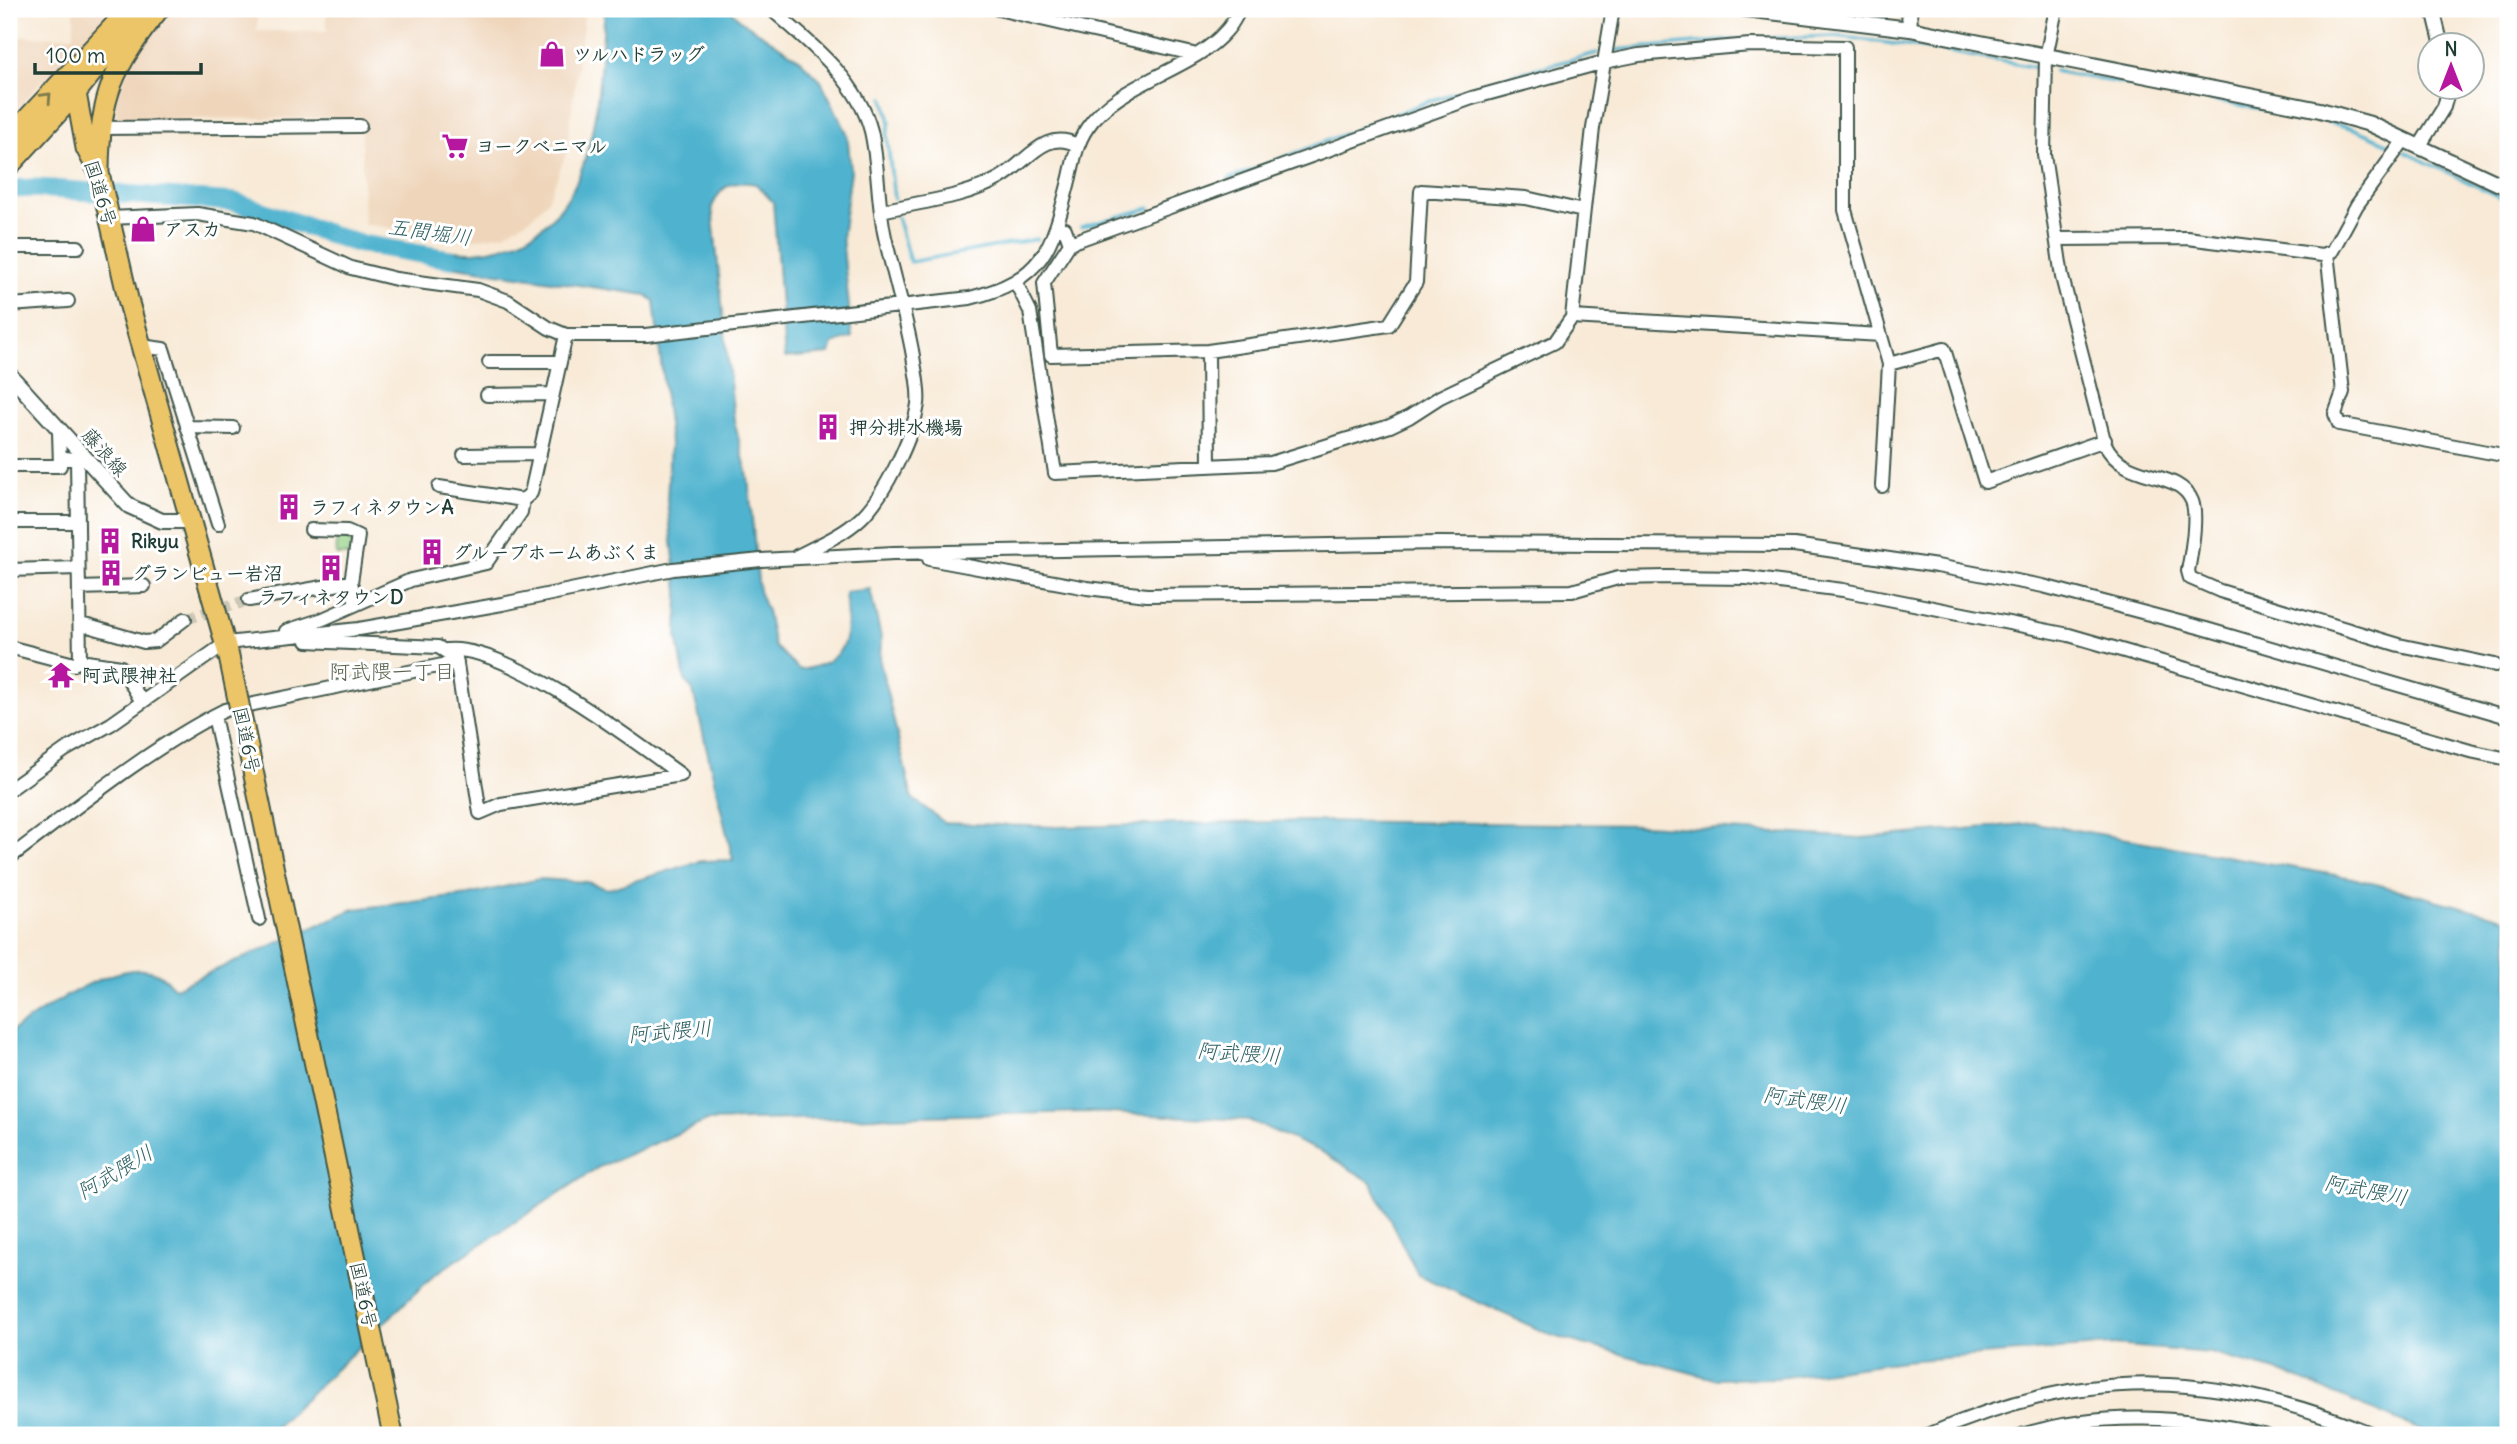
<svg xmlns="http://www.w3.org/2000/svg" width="2517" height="1444" viewBox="0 0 2517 1444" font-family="Delius,'Klee One',sans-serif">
	<rect width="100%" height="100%" fill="#fff"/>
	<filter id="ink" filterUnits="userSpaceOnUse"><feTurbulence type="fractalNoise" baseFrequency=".0143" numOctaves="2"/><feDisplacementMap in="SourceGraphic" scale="14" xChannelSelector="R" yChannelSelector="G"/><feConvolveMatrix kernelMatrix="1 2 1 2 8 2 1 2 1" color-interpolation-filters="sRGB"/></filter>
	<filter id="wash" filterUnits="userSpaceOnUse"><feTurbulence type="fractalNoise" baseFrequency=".00686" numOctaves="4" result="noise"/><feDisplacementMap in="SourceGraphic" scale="28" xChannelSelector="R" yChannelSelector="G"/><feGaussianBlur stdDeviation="1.57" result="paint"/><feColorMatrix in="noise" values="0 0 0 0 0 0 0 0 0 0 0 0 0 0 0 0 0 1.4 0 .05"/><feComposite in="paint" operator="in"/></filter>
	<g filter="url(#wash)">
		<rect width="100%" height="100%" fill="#f8ead7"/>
		<path fill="#efd6bb" d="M 74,9 L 110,9 L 51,78 L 44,79 L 9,119 L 9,37 L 74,36 Z
			M 170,9 L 257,9 L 257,31 L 327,31 L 326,9 L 585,9 L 566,154 L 548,200 L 531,218 L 504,234 L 469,240 L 364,224 L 361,118 L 117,119 L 115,102 L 131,61 Z"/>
		<path fill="#94d186" stroke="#5a875d" stroke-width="2" d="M 336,538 L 348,538 L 353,542 L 350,555 L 337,555 Z"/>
		<path fill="#50b3cf" stroke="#387882" stroke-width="2" d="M 605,9 L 730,9 L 740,20 L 799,59 L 821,81 L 847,133 L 851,171 L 842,237 L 852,337 L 833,344 L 830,354 L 785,358 L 773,202 L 756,184 C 732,180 721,185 712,207 L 734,420 L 748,477 L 759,591 L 767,611 L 774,646 L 800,670 C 851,661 849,637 845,592 L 870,589 L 881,637 L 880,662 L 912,798 L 945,823 L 1057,827 L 1307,821 L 1645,825 L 1861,838 L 2035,823 L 2353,878 L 2508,919 L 2508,1435 L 2432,1435 L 2287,1374 L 2210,1353 L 2113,1345 L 1903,1361 L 1777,1378 L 1714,1379 L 1553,1336 L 1418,1275 L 1371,1182 L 1320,1151 L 1248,1120 L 1089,1112 L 707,1121 L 599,1167 L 434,1275 L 267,1435 L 9,1435 L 9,1033 C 40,1012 120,954 158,974 C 164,977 170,984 175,988 L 354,909 L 469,895 L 539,879 L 587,882 L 608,889 L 701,861 L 733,860 L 693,691 L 685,680 L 677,636 L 678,592 L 667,501 L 670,443 L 654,301 L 646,295 L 423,262 L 426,247 C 441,249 459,253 474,252 C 602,241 596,105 605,9 Z"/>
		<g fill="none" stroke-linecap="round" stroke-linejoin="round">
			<path stroke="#50b3cf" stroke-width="3.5" d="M 1753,39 L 1836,36 L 1938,50 L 2039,68
				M 1615,50 L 1745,39
				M 2054,71 L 2322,120 L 2355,129 L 2392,145
				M 884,98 L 890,122 L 887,135 L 894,199
				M 2405,152 L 2508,201
				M 1229,179 L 1427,102 L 1500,78 L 1597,53
				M 897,216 L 910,262 L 1037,239
				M 1081,227 L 1150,208"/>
			<path stroke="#50b3cf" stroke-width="19" d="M 9,189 L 37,188 L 235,202 L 356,243 L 450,259"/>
		</g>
	</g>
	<g filter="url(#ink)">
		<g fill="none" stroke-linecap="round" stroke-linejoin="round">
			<path stroke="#cdc7b6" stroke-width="12" stroke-dasharray="12 6" stroke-linecap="butt" d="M 185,619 L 249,600"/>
			<g stroke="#40574c" stroke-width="16">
				<path id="minor" d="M 771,9 C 809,42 858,80 871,131 C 879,165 877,202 885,237 C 894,277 906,316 913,356 C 915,371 920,390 918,404 C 913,437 885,495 861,518 C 843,535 819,545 797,556
					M 998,9 L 1193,54
					M 2056,9 L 2046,57 L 2044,155 L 2062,277 L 2105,444 C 2124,484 2178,468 2192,501 C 2198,516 2191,555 2188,571 L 2190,578 L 2220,591 L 2399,645 L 2495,665
					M 2433,9 L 2442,46
					M 100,128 L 360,126
					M 2419,147 L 2444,107 L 2449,88
					M 881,211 C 919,202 965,198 1000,178 C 1027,163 1044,128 1077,145
					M 110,218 L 197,214 L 254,223 L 351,268 L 396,279 L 478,290 L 508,301 L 549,328 L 566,335 L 646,335 L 970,298 C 1046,279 1052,247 1070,177 C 1074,159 1077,143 1087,128 C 1118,82 1192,71 1226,31 C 1232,25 1236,16 1240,9
					M 1056,229 L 1065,229 L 1070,243 L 1472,98 L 1604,62 L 1639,55 L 1750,45 L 1845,47 L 1845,210 L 1889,364 L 1882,486
					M 2058,239 L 2187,238 L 2322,255 L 2332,251 L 2357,205 L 2404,140
					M 1070,243 L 1044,283 L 1051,355 L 1208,351 L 1389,325 L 1416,282 L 1421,191 L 1526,198 L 1583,211
					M 9,247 L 78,247
					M 2327,253 L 2343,392 L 2335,414 L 2339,424 L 2508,456
					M 1016,283 L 1030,311 L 1055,473 L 1271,463 L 1390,426 L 1409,417 L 1440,397 L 1555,342 L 1572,317 L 1593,128 L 1613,9
					M 9,305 L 68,301
					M 1572,317 L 1881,335
					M 141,346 L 163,349 L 218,524
					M 1208,351 L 1209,466
					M 489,362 L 560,362
					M 1889,364 L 1944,349 L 1985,482 L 2105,440
					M 487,395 L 553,394
					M 187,427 L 233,428
					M 464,455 L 540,454
					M 9,466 L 60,466 L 59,431
					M 439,487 L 523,500
					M 9,522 L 78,522
					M 311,530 L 347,531 L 358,536 L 351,582
					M 929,559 L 1087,588 L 1147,595 L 1572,591 L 1618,578 L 1667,577 L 1747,578 L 1843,590 L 2069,635 L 2470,751 L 2508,759
					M 9,570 L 78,568
					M 79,588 L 144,586
					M 249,600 L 351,582 L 356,604
					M 81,624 L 144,642 L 156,641 L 185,619
					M 286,631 L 323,619 L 411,580 L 486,563 L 521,512 L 523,500 L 531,493 L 566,335
					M 307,641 L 438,647 L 456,658 L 480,813 L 501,804 L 681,775 C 631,739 507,644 447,650
					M 9,647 L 74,664 L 80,661 L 77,460 L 60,457
					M 80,661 L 121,667 L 142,702
					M 214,716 L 259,919
					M 9,790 L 65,750 L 111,724 L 226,643 L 359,629 L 502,604 L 673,569 L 761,560 L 894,553 L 1438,543 L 1794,545 L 1937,566 L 2043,586 L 2206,629 L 2508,717
					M 9,858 C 73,810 154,745 225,710 L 457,662
					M 1928,1435 C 2085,1365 2218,1370 2375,1435
					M 2022,1435 C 2103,1410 2185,1416 2267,1435"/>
			</g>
			<g stroke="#40574c" stroke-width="18">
				<path id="tertiary" d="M 1745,9 L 1910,29 L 2320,110 L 2370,124 L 2508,188
					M 1909,9 L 1910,29
					M 9,374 L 129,506 L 162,521 L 191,521"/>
			</g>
			<g stroke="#40574c" stroke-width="23">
				<path id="trunk" d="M 86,55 L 74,82 L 86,148 L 99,173 L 129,303 L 229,657
					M 9,138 L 123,16
					M 9,166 L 75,94 L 143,9
					M 99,170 C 100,94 113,68 159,9"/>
			</g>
			<use href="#minor" stroke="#fff" stroke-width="12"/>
			<use href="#tertiary" stroke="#fff" stroke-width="14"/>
			<use href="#trunk" stroke="#edc569" stroke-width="19"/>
			<g stroke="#40574c" stroke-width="23" stroke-linecap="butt">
				<path id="trunk-bridge" d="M 229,657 L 393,1435"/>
			</g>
			<use href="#trunk-bridge" stroke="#edc569" stroke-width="19"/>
		</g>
		<defs><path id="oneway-chevron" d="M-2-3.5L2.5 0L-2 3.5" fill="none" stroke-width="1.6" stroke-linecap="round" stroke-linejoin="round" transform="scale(1.75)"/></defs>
		<use stroke="#7c7a4c" href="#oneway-chevron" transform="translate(47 97) rotate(-47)"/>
	</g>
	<defs>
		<g id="shop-bare" transform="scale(2.1)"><path d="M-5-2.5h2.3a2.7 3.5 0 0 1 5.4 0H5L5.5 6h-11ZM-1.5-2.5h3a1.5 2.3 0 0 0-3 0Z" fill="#b5179e" stroke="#fff" stroke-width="2.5" paint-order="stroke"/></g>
		<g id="supermarket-bare" transform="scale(2.1)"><path d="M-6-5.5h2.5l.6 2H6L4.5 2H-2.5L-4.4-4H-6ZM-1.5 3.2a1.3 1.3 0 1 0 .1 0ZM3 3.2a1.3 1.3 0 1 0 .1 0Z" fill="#b5179e" stroke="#fff" stroke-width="2.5" paint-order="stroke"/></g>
		<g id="building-bare" transform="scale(2.1)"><path d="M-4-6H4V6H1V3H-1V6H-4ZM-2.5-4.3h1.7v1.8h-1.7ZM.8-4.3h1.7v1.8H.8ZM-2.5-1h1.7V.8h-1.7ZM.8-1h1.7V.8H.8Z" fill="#b5179e" stroke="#fff" stroke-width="2.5" paint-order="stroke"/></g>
		<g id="temple-bare" transform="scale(2.1)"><path d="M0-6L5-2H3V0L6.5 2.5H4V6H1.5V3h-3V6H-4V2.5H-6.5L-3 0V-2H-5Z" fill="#b5179e" stroke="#fff" stroke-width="2.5" paint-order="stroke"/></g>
	</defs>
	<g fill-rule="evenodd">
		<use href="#shop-bare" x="552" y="54"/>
		<use href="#supermarket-bare" x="455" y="146"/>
		<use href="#shop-bare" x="143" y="229"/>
		<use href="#building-bare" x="828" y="427"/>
		<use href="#building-bare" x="289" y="507"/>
		<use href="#building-bare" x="110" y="541"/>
		<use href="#building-bare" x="432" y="552"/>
		<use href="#building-bare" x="331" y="568"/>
		<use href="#building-bare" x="111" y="573"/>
		<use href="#temple-bare" x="61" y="675"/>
	</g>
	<g text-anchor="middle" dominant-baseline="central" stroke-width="6" stroke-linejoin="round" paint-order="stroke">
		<g font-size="19" font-weight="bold" fill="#1f3d34" stroke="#fff" text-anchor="start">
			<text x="573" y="54">ツルハドラッグ</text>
			<text x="476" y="146">ヨークベニマル</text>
			<text x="164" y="229">アスカ</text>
			<text x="849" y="427">押分排水機場</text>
			<text x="310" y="507">ラフィネタウンA</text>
			<text x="131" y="541">Rikyu</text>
			<text x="453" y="552">グループホームあぶくま</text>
			<text x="132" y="573">グランビュー岩沼</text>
			<text x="331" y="597" text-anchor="middle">ラフィネタウンD</text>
			<text x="82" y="675">阿武隈神社</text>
		</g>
		<g font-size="19" fill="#1f3d34" stroke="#fff">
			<text transform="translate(101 193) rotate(73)">国道6号</text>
			<text transform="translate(105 452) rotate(48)">藤浪線</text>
			<text transform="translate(247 740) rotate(78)">国道6号</text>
			<text transform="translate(364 1295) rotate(78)">国道6号</text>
		</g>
		<g font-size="21" font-style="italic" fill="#2e6062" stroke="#fff">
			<text transform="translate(430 232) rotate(8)">五間堀川</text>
			<text transform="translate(670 1031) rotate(-5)">阿武隈川</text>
			<text transform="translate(1239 1053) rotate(4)">阿武隈川</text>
			<text transform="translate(1805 1100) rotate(8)">阿武隈川</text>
			<text transform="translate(115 1172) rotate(-31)">阿武隈川</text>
			<text transform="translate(2366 1190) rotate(11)">阿武隈川</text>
		</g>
		<g font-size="21" fill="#5c6450" stroke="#fff">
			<text x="392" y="671">阿武隈一丁目</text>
		</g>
	</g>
	<rect width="2517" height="1444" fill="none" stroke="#fff" stroke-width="35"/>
	<g transform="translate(2451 66)"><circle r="33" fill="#ffffff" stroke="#a5b1ae" stroke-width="2"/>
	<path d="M0-5L12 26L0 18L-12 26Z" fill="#b5179e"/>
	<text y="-10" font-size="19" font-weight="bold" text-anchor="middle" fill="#1f3d34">N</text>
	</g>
	<path d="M35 63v10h166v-10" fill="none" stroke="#1f3d34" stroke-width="3.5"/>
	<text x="46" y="63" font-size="21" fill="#1f3d34" stroke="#ffffff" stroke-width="5" paint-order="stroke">100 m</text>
</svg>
